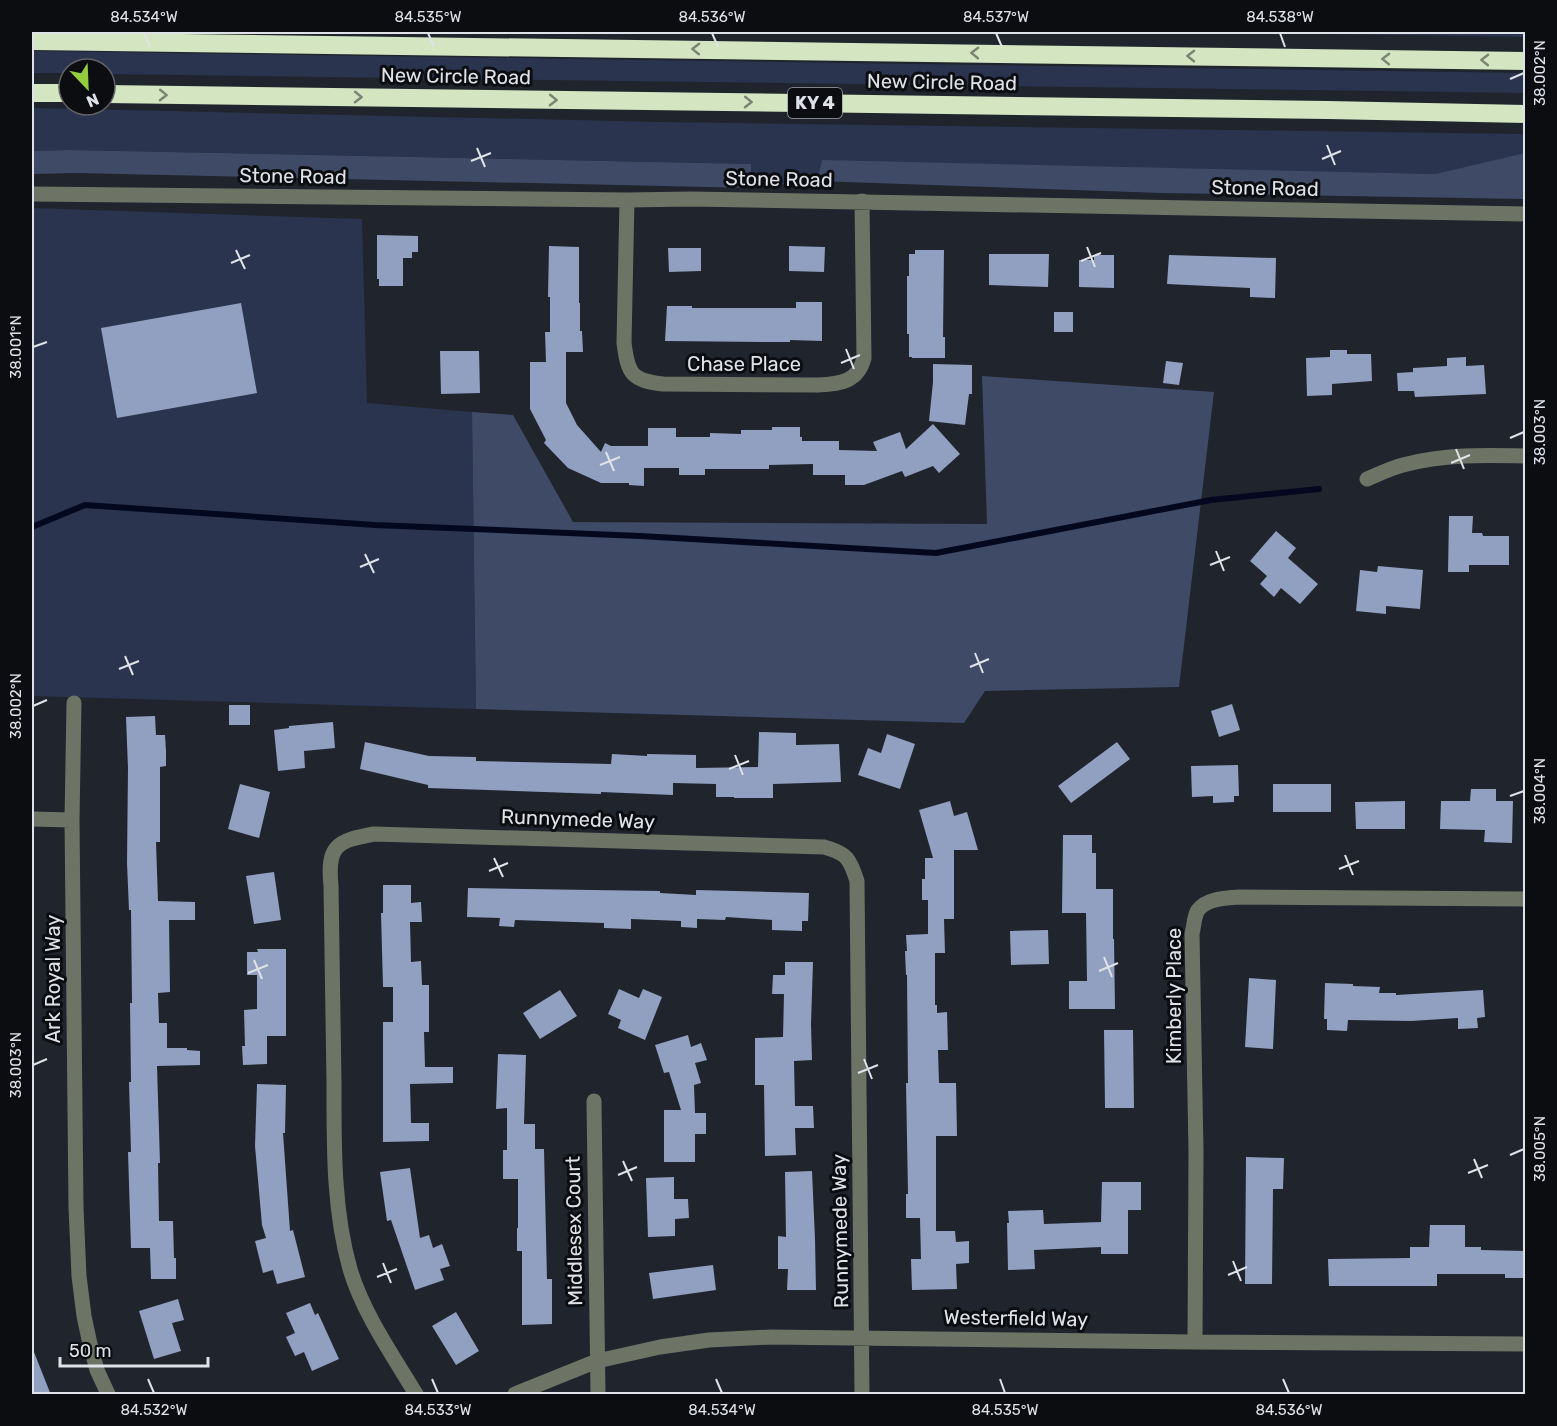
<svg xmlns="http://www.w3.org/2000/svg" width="1557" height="1426" viewBox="0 0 1557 1426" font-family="Rubik,sans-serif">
	<rect width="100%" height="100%" fill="#20242d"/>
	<path fill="#2a344e" d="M 1203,32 L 1525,32 L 1526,37 L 1525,37 Z
		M 32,51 L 1525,73 L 1526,93 L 105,74 L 105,69 L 69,69 L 69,73 L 32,73 Z
		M 32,108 L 661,122 L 1525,134 L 1526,153 L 1435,174 L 822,161 L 817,181 L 751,188 L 751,164 L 68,150 L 32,151 Z
		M 32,208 L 362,219 L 367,403 L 472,412 L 476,709 L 32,696 Z"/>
	<path fill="#3f4a67" d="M 68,150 L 751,164 L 751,188 L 76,173 L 32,174 L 32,151 Z
		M 1525,153 L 1525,199 L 1161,193 L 817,181 L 822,160 L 1435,174 Z
		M 982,376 L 1214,392 L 1179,687 L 985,691 L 964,723 L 476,709 L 472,412 L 513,415 L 573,522 L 987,524 Z"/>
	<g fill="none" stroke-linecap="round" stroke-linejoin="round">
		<path stroke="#03081f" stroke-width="6" d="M 32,527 L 85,505 L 375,525 L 640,536 L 936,553 L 1211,500 L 1319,489"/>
	</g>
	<path fill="#919fc0" d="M 377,235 L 418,236 L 418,252 L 412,252 L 412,258 L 403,258 L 403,286 L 379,286 L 379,279 L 377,279 Z
		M 549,246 L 579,247 L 579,303 L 580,303 L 580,331 L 582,331 L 583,352 L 566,352 L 566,403 L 577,425 L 601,452 L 605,443 L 611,446 L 648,446 L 648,428 L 676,428 L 676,437 L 710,437 L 710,433 L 741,434 L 741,430 L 772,430 L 772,427 L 800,427 L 800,437 L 802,437 L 802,441 L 839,441 L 839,450 L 877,451 L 873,442 L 900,432 L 906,449 L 933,424 L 960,454 L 939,473 L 933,466 L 905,477 L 902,471 L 864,485 L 845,485 L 845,475 L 813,475 L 813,464 L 769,465 L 769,469 L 705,469 L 705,475 L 679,475 L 679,468 L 644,468 L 644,486 L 629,485 L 629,483 L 601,483 L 568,468 L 544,443 L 546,440 L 530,409 L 530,362 L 546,362 L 545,332 L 550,332 L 550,297 L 548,297 Z
		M 789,246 L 825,247 L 824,272 L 789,271 Z
		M 668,248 L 701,248 L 701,271 L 669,272 Z
		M 915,250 L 944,250 L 943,337 L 945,337 L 945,358 L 912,358 L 912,357 L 909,357 L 909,334 L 907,334 L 907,276 L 909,276 L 909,254 L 915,254 Z
		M 989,254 L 1049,254 L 1048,287 L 989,285 Z
		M 1094,255 L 1114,255 L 1114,288 L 1079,287 L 1079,260 L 1094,260 Z
		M 1169,255 L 1276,258 L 1275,298 L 1250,297 L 1250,288 L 1167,284 Z
		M 796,302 L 822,302 L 822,341 L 790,340 L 790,342 L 763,342 L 665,341 L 667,306 L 692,306 L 692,308 L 796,308 Z
		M 241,303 L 257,393 L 117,418 L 101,328 Z
		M 1054,312 L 1073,312 L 1073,332 L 1054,332 Z
		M 1330,350 L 1347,350 L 1347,354 L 1371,354 L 1372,381 L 1332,384 L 1332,395 L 1307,396 L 1306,358 L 1330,357 Z
		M 440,351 L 479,351 L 480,393 L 441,394 Z
		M 1466,357 L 1466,366 L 1484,365 L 1486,394 L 1415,397 L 1414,391 L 1398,391 L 1397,373 L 1413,372 L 1413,368 L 1447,366 L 1447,358 Z
		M 1166,361 L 1183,363 L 1179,385 L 1163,383 Z
		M 933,364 L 972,365 L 972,394 L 969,394 L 965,425 L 929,421 L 933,382 Z
		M 1449,516 L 1473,516 L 1472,533 L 1482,533 L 1483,536 L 1509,536 L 1509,565 L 1469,565 L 1469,572 L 1448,572 Z
		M 1276,531 L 1296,548 L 1288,558 L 1318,584 L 1300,604 L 1281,588 L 1274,597 L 1260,584 L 1267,576 L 1250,561 Z
		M 1378,566 L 1423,570 L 1420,609 L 1386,606 L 1386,614 L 1356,611 L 1360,570 L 1377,572 Z
		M 1232,704 L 1240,730 L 1219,737 L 1211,711 Z
		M 229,705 L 250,705 L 250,725 L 229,725 Z
		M 155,716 L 156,735 L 165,735 L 166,751 L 166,766 L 160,767 L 160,842 L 156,842 L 158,901 L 195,902 L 195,920 L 169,920 L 170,992 L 158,993 L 159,1023 L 167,1023 L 167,1048 L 187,1048 L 187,1050 L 200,1051 L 200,1065 L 157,1066 L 160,1163 L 158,1163 L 159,1221 L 173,1221 L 174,1258 L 176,1258 L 176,1279 L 151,1279 L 150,1248 L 131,1248 L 128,1152 L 131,1152 L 129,1082 L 131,1082 L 130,1003 L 132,1003 L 131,910 L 129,910 L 127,863 L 128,768 L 126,717 Z
		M 333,722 L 335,748 L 304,751 L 305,768 L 278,771 L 274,730 L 289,728 L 289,726 Z
		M 759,732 L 796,733 L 796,745 L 839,744 L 841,782 L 773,784 L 773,798 L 734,798 L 734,797 L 716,797 L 716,784 L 673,783 L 673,795 L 601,792 L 601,794 L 428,788 L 428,785 L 360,769 L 365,742 L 429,756 L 476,757 L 476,761 L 611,764 L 612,754 L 647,756 L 647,754 L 696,755 L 696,768 L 758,767 Z
		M 887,734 L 915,744 L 900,789 L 858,775 L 868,748 L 881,753 Z
		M 1117,742 L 1130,759 L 1071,803 L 1058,786 Z
		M 1238,765 L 1239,796 L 1234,796 L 1234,802 L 1213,803 L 1213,796 L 1192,797 L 1191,766 Z
		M 240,784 L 270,792 L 259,838 L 228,829 Z
		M 1273,784 L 1331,784 L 1331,812 L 1273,812 Z
		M 1471,789 L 1496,789 L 1496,801 L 1513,801 L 1512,843 L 1484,842 L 1485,830 L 1440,829 L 1441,801 L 1470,801 Z
		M 950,801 L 954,816 L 967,812 L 978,850 L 954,850 L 954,919 L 944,919 L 945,953 L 935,953 L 935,1005 L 937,1005 L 937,1013 L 947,1012 L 948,1050 L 938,1050 L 939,1083 L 956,1083 L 957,1136 L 936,1136 L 936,1231 L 955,1231 L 956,1242 L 969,1241 L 969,1263 L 956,1264 L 957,1289 L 912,1290 L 911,1259 L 921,1259 L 920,1218 L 906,1218 L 906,1194 L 908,1194 L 906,1083 L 908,1083 L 907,975 L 906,975 L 905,951 L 907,951 L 906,935 L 928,934 L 928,900 L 922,900 L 922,879 L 925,879 L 925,858 L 933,858 L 919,810 Z
		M 1405,801 L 1405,829 L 1356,829 L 1355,802 Z
		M 1063,835 L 1092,835 L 1092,853 L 1096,853 L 1096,889 L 1113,889 L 1113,939 L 1114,939 L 1115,1009 L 1069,1009 L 1069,981 L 1087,981 L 1086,913 L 1062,913 Z
		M 274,872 L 281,920 L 254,924 L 246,876 Z
		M 383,885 L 411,885 L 411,903 L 421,902 L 422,922 L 410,922 L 411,962 L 421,961 L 422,985 L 429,985 L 429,1032 L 424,1032 L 425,1067 L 453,1067 L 453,1083 L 410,1084 L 411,1123 L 429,1123 L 429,1141 L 383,1142 L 383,1022 L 393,1022 L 393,987 L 383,987 L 381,913 L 383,913 Z
		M 468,888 L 660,891 L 660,893 L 696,895 L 696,890 L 809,893 L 808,921 L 802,921 L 802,931 L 772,930 L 772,920 L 726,917 L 725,920 L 697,919 L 697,928 L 681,927 L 681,921 L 631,919 L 631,929 L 604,928 L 604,923 L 515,920 L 514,927 L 499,926 L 500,918 L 467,917 Z
		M 1048,930 L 1049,964 L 1011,965 L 1010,931 Z
		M 257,949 L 286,949 L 286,1036 L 267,1036 L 267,1064 L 243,1065 L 242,1046 L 245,1046 L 244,1010 L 257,1009 L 257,975 L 247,975 L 247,952 L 258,952 Z
		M 785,962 L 813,962 L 811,1024 L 812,1060 L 794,1061 L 795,1106 L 813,1106 L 814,1128 L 795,1128 L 796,1155 L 765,1156 L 764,1085 L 755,1085 L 755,1038 L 783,1037 L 784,994 L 772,994 L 773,975 L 785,975 Z
		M 1249,978 L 1276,980 L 1273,1049 L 1245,1047 Z
		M 1325,983 L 1353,984 L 1353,986 L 1380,987 L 1379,993 L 1396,993 L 1396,995 L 1483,990 L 1485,1017 L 1477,1018 L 1478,1028 L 1458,1029 L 1458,1018 L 1411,1021 L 1348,1020 L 1347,1031 L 1327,1030 L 1327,1019 L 1324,1019 Z
		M 619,989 L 639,998 L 643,989 L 662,997 L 645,1040 L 618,1028 L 621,1020 L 608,1014 Z
		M 560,990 L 577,1016 L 540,1039 L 523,1013 Z
		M 1104,1030 L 1133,1030 L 1134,1108 L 1105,1108 Z
		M 688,1035 L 691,1047 L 701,1043 L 707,1060 L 695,1063 L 701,1083 L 694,1085 L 695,1113 L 706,1113 L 706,1134 L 695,1134 L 695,1162 L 664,1162 L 664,1110 L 681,1110 L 669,1072 L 664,1073 L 655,1045 Z
		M 498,1054 L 526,1055 L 524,1124 L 535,1124 L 535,1149 L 544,1149 L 547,1279 L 552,1279 L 552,1324 L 522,1325 L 522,1251 L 517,1251 L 517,1228 L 518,1228 L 518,1179 L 503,1179 L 503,1150 L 507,1150 L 507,1108 L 496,1109 Z
		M 257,1084 L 286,1085 L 285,1133 L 283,1133 L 290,1231 L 293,1230 L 305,1277 L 277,1284 L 273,1270 L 263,1273 L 255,1241 L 266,1238 L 262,1225 L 255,1146 Z
		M 1246,1157 L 1284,1158 L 1283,1189 L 1273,1189 L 1272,1284 L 1245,1284 Z
		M 410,1168 L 420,1238 L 429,1235 L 433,1248 L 442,1244 L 450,1266 L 440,1269 L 444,1280 L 415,1290 L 391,1220 L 387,1221 L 380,1172 Z
		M 812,1171 L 815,1239 L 816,1290 L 787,1290 L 788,1269 L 778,1269 L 778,1236 L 786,1237 L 785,1172 Z
		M 674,1177 L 674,1199 L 688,1199 L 689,1218 L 675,1219 L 675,1236 L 648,1237 L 646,1178 Z
		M 1102,1182 L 1141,1182 L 1141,1210 L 1128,1210 L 1128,1254 L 1101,1254 L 1101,1247 L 1034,1250 L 1035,1269 L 1008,1270 L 1007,1223 L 1009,1223 L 1008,1211 L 1043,1210 L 1044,1224 L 1101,1222 Z
		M 1430,1225 L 1465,1225 L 1465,1247 L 1481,1247 L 1481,1250 L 1526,1251 L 1526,1278 L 1505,1278 L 1505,1274 L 1437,1274 L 1437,1286 L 1329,1286 L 1328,1259 L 1410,1258 L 1410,1247 L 1429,1247 Z
		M 713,1265 L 716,1290 L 653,1299 L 649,1273 Z
		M 178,1299 L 184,1320 L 172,1323 L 181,1351 L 154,1359 L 139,1311 Z
		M 310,1303 L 315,1315 L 318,1313 L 339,1359 L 312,1371 L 304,1352 L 295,1356 L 286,1337 L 295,1333 L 286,1313 Z
		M 456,1312 L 479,1351 L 456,1365 L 432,1326 Z
		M 32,1347 L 51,1395 L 32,1395 Z"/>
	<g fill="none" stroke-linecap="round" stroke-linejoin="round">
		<path stroke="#6d7466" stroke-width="15" d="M 32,194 L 627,200 L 691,199 L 1526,214
			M 627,200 L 624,343 C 628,374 631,380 663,384 L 818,385 C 840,384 858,382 864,358 L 862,201
			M 1367,479 C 1379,474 1391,468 1403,465 C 1444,454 1483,455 1526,456
			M 74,703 L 72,820 L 76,1207 L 79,1276 L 84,1316 L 90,1344 L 97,1370 L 108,1394
			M 32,819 L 72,820
			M 594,1101 L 598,1394
			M 1195,1342 L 1196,1151 L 1192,934 C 1194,926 1194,916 1198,910 C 1207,898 1227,898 1240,897 L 1526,899
			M 416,1394 C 393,1356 363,1313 350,1269 C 333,1209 334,1145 334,1083 C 333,1018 332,952 331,886 C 327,846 336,841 374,834 L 824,847 C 847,853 850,859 857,881 L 862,1394
			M 515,1394 L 597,1361 L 660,1347 L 709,1340 L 771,1337 L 1195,1342 L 1526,1344"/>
		<path stroke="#d4e5c2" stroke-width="18" d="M 32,41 L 1526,61
			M 32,93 L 69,93
			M 105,94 L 1328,110 L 1526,114"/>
	</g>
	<defs><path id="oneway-chevron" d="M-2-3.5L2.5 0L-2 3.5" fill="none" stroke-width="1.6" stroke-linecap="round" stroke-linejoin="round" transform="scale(1.5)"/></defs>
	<g stroke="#7a8472">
		<use href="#oneway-chevron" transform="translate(696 49) rotate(-179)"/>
		<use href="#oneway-chevron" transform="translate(975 53) rotate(-179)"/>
		<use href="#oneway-chevron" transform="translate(1191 56) rotate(-179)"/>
		<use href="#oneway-chevron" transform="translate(1386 59) rotate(-179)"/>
		<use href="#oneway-chevron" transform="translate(1485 60) rotate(-179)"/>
		<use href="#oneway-chevron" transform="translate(163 95) rotate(1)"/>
		<use href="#oneway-chevron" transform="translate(358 97) rotate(1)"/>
		<use href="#oneway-chevron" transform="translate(553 100) rotate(1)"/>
		<use href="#oneway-chevron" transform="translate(748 102) rotate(1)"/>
	</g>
	<path fill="none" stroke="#dfe2e8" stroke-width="2" d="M 144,33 L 150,47M 428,33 L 434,47M 712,33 L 718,47M 996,33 L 1002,47M 1280,33 L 1285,47M 1510,79 L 1524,73M 1327,145 L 1335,165M 477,148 L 485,167M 1322,159 L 1341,151M 471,161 L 491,153M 1087,247 L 1095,267M 236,250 L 245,269M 1081,261 L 1101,253M 231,263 L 250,255M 33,347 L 47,342M 846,349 L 854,369M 841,363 L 860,355M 1510,438 L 1524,432M 1456,449 L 1464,469M 606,452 L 614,471M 1451,463 L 1470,455M 600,465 L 620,457M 1216,551 L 1224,571M 365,554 L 374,573M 1210,565 L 1230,557M 360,567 L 379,559M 975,653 L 983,673M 125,656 L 133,675M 970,667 L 989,659M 119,669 L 139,661M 33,706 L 47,700M 735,755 L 743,775M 729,769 L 749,761M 1510,796 L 1524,791M 1345,855 L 1353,875M 494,858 L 503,877M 1339,869 L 1359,861M 489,871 L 508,863M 1104,957 L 1112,977M 254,960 L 262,979M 1099,971 L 1118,963M 248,973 L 268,965M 864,1059 L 872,1079M 33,1065 L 47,1059M 858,1073 L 878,1065M 1510,1155 L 1524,1149M 1474,1159 L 1482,1178M 623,1161 L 632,1181M 1468,1173 L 1488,1165M 618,1175 L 637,1167M 1233,1261 L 1241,1281M 383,1263 L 391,1283M 1228,1275 L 1247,1267M 377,1277 L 397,1269M 148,1379 L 154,1393M 432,1379 L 438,1393M 716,1379 L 722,1393M 1000,1379 L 1005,1393M 1283,1379 L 1289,1393"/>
	<g text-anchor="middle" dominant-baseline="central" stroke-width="6" stroke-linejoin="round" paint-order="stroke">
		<rect fill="#0b0d11" stroke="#9fa2a8" stroke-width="1.5" x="788" y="88" width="54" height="30" rx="4.5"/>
		<g font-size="18" font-weight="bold" fill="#dfe2e8">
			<text x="815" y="103">KY 4</text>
		</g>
		<g font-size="20" fill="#dfe2e8" stroke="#0b0d11">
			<text transform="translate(456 76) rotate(1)">New Circle Road</text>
			<text transform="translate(942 82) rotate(1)">New Circle Road</text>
			<text transform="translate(293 176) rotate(1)">Stone Road</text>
			<text transform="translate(779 179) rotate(1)">Stone Road</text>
			<text transform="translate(1265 188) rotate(1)">Stone Road</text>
			<text x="744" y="364">Chase Place</text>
			<text transform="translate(578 819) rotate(2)">Runnymede Way</text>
			<text transform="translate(53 979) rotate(-90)">Ark Royal Way</text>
			<text transform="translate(1174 996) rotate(-90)">Kimberly Place</text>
			<text transform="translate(574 1231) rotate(-91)">Middlesex Court</text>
			<text transform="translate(840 1231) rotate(-91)">Runnymede Way</text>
			<text transform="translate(1016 1318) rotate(1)">Westerfield Way</text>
		</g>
	</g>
	<rect width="1557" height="1426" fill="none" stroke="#0b0d11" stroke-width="66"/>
	<g transform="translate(87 87) rotate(157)"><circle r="28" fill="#0b0d11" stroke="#606267" stroke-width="1.5"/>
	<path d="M0-4.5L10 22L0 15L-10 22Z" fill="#93cd3e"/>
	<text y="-9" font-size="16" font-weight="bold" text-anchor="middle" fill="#dfe2e8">N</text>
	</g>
	<path d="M60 1357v9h148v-9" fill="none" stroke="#dfe2e8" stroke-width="3"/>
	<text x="69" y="1357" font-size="18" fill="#dfe2e8" stroke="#0b0d11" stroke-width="4.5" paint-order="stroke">50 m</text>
	<rect x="33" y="33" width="1491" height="1360" fill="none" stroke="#dfe2e8" stroke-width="2"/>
	<g font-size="15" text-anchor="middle" fill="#dfe2e8">
		<text x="144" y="22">84.534°W</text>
		<text x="428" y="22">84.535°W</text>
		<text x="712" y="22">84.536°W</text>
		<text x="996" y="22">84.537°W</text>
		<text x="1280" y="22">84.538°W</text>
		<text transform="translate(1540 73) rotate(-90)" y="5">38.002°N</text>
		<text transform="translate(16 347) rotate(-90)" y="5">38.001°N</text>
		<text transform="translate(1540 432) rotate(-90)" y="5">38.003°N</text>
		<text transform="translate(16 706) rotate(-90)" y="5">38.002°N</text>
		<text transform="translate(1540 791) rotate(-90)" y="5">38.004°N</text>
		<text transform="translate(16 1065) rotate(-90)" y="5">38.003°N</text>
		<text transform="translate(1540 1149) rotate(-90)" y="5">38.005°N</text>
		<text x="154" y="1415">84.532°W</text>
		<text x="438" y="1415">84.533°W</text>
		<text x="722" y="1415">84.534°W</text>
		<text x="1005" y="1415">84.535°W</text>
		<text x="1289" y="1415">84.536°W</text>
	</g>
</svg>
